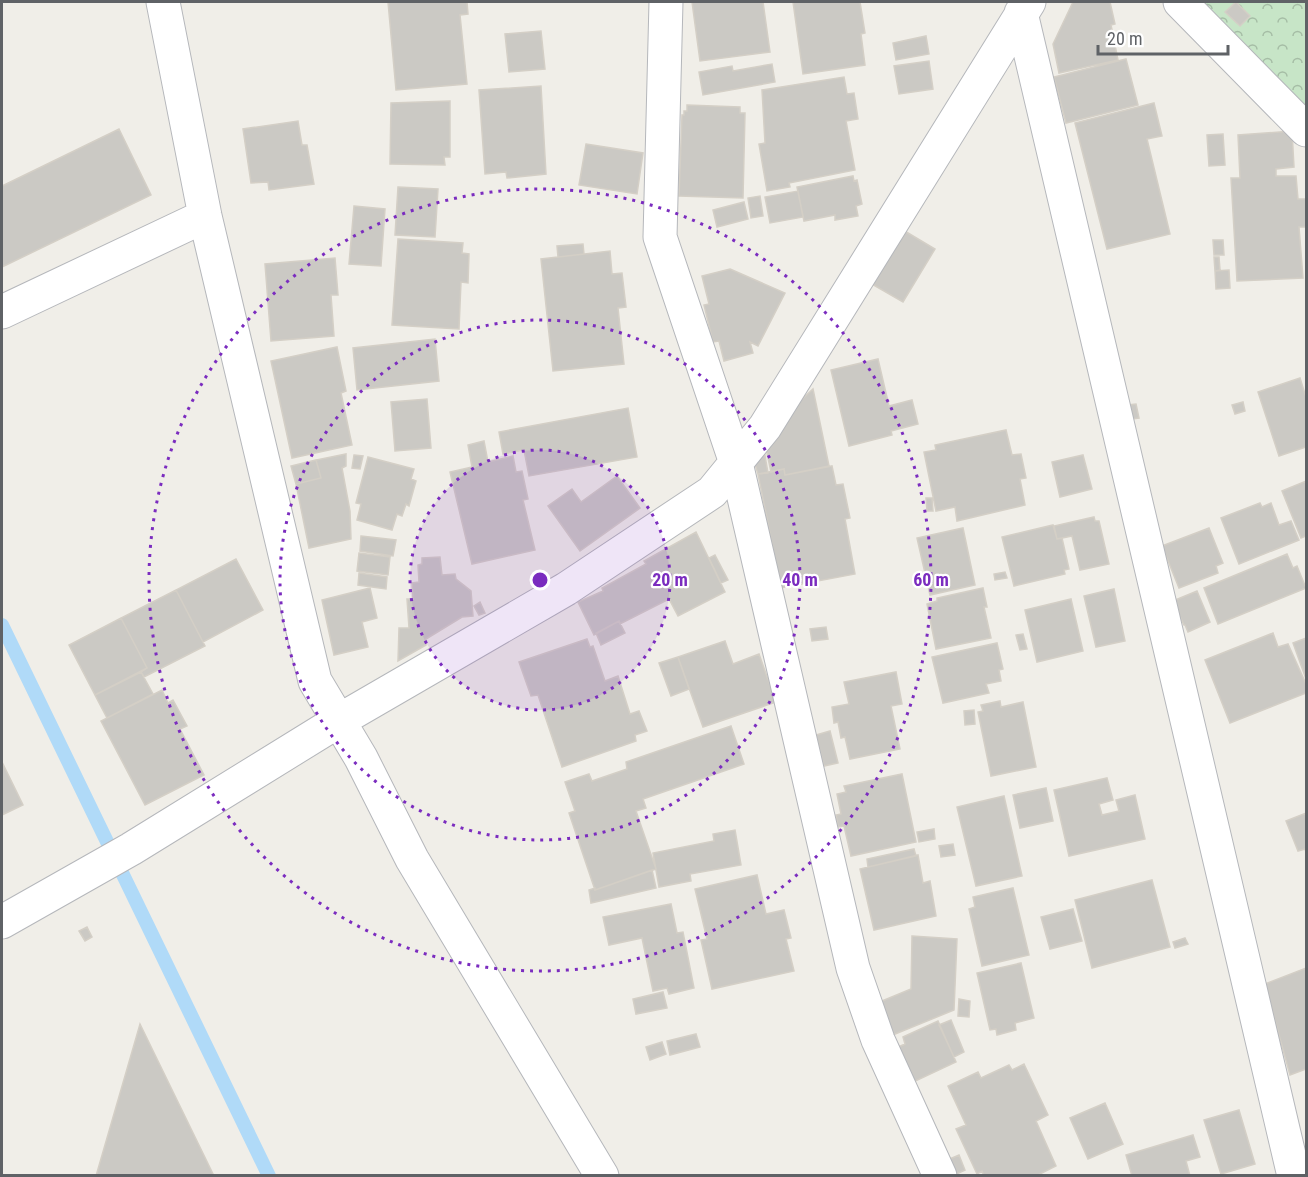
<svg xmlns="http://www.w3.org/2000/svg" width="1308" height="1177" viewBox="0 0 1308 1177" font-family="'Roboto Condensed',sans-serif">
	<defs>
		<pattern id="park-crowns" width="20" height="18" patternUnits="userSpaceOnUse" patternTransform="scale(1.5)"><rect width="20" height="18" fill="#c7e5c7"/><path d="M2 6a3 3 0 1 1 6 0M12 15a3 3 0 1 1 6 0" fill="none" stroke="#a5bda5"/></pattern>
	</defs>
	<rect width="100%" height="100%" fill="#f0eee8"/>
	<path fill="url(#park-crowns)" d="M 1180,2 L 1306,2 L 1306,130 Z"/>
	<g fill="none" stroke-linecap="round" stroke-linejoin="round">
		<path stroke="#b0daf8" stroke-width="14" d="M 2,625 L 269,1176"/>
	</g>
	<path fill="#cbc9c4" stroke="#d4cfc6" stroke-width="1.5" d="M 388,2 L 467,2 L 468,14 L 460,15 L 467,84 L 396,90 Z
		M 692,2 L 763,2 L 770,52 L 700,61 Z
		M 793,2 L 860,2 L 865,33 L 861,34 L 865,65 L 803,74 Z
		M 1073,2 L 1110,2 L 1115,24 L 1111,25 L 1118,60 L 1059,73 L 1053,44 Z
		M 1236,2 L 1250,16 L 1240,26 L 1225,12 Z
		M 541,31 L 545,69 L 509,72 L 505,34 Z
		M 926,36 L 929,54 L 896,60 L 893,43 Z
		M 1126,59 L 1138,105 L 1066,123 L 1054,77 Z
		M 929,61 L 933,89 L 899,94 L 894,66 Z
		M 772,64 L 775,82 L 703,95 L 699,72 L 732,66 L 733,71 Z
		M 844,77 L 847,94 L 854,93 L 858,119 L 846,121 L 855,170 L 789,183 L 790,187 L 767,191 L 759,144 L 765,143 L 762,90 Z
		M 541,86 L 546,174 L 507,178 L 506,172 L 485,174 L 479,90 Z
		M 450,101 L 450,157 L 444,157 L 445,165 L 390,164 L 391,103 Z
		M 1154,103 L 1162,136 L 1147,139 L 1170,234 L 1107,249 L 1075,123 Z
		M 687,105 L 740,107 L 740,113 L 745,113 L 743,198 L 679,196 L 682,115 L 684,115 L 684,111 L 687,111 Z
		M 298,121 L 302,145 L 307,145 L 314,184 L 269,190 L 268,182 L 251,183 L 243,129 Z
		M 119,129 L 151,195 L 2,267 L 2,186 Z
		M 1292,131 L 1294,167 L 1276,169 L 1276,176 L 1296,176 L 1298,199 L 1306,199 L 1306,227 L 1299,227 L 1303,278 L 1237,281 L 1231,178 L 1240,178 L 1238,135 Z
		M 1223,134 L 1225,165 L 1209,166 L 1207,135 Z
		M 586,144 L 643,153 L 637,194 L 579,185 Z
		M 853,176 L 854,181 L 857,180 L 862,204 L 856,206 L 858,216 L 835,220 L 835,215 L 804,221 L 797,187 Z
		M 398,187 L 438,189 L 435,237 L 395,235 Z
		M 798,191 L 803,217 L 770,223 L 765,197 Z
		M 760,196 L 763,216 L 751,218 L 748,198 Z
		M 744,202 L 748,219 L 717,227 L 713,210 Z
		M 354,206 L 385,209 L 381,266 L 349,264 Z
		M 903,230 L 935,249 L 903,302 L 870,283 Z
		M 398,239 L 463,243 L 462,253 L 469,254 L 468,283 L 461,282 L 459,329 L 392,325 Z
		M 1213,240 L 1223,240 L 1224,255 L 1214,255 Z
		M 583,244 L 584,254 L 558,257 L 557,246 Z
		M 610,251 L 612,274 L 622,273 L 626,307 L 618,308 L 624,364 L 553,371 L 541,259 Z
		M 1214,257 L 1219,257 L 1220,270 L 1215,271 Z
		M 335,258 L 338,295 L 331,295 L 334,336 L 271,341 L 265,264 Z
		M 730,269 L 785,293 L 758,346 L 750,342 L 753,353 L 724,361 L 719,341 L 713,342 L 704,305 L 709,304 L 702,276 Z
		M 1229,270 L 1230,288 L 1216,289 L 1215,271 Z
		M 435,339 L 439,381 L 357,390 L 353,348 Z
		M 337,347 L 346,391 L 341,393 L 352,445 L 292,458 L 271,361 Z
		M 878,359 L 889,406 L 912,400 L 918,424 L 891,431 L 892,435 L 849,446 L 831,370 Z
		M 1300,378 L 1306,397 L 1306,447 L 1279,456 L 1258,392 Z
		M 813,389 L 829,466 L 785,475 L 784,469 L 771,472 L 764,439 L 776,423 Z
		M 427,399 L 431,448 L 395,451 L 391,402 Z
		M 1243,402 L 1245,411 L 1235,414 L 1232,405 Z
		M 1136,404 L 1139,418 L 1132,419 L 1128,405 Z
		M 628,408 L 637,457 L 529,476 L 524,450 L 503,454 L 499,432 Z
		M 1006,430 L 1012,455 L 1021,454 L 1026,478 L 1020,479 L 1025,505 L 957,521 L 955,507 L 936,511 L 924,452 L 936,450 L 935,445 Z
		M 484,441 L 488,462 L 513,456 L 516,472 L 522,471 L 528,499 L 523,500 L 535,550 L 472,564 L 450,472 L 472,467 L 468,445 Z
		M 763,444 L 768,473 L 758,474 L 753,458 Z
		M 346,454 L 346,466 L 342,468 L 350,511 L 351,539 L 309,548 L 296,484 L 321,478 L 316,460 Z
		M 354,455 L 363,456 L 360,469 L 352,468 Z
		M 1083,455 L 1092,489 L 1060,497 L 1052,462 Z
		M 368,457 L 414,469 L 411,479 L 416,481 L 409,506 L 406,504 L 402,516 L 397,514 L 392,530 L 357,520 L 361,504 L 356,503 Z
		M 316,460 L 321,478 L 296,484 L 291,466 Z
		M 832,466 L 836,485 L 843,484 L 850,518 L 845,519 L 855,574 L 781,588 L 758,474 L 784,469 L 785,475 Z
		M 617,476 L 640,508 L 580,551 L 548,506 L 572,489 L 581,502 Z
		M 1306,481 L 1306,536 L 1301,538 L 1282,491 Z
		M 926,498 L 932,498 L 933,511 L 927,511 Z
		M 1260,503 L 1262,507 L 1271,503 L 1279,525 L 1291,521 L 1299,540 L 1239,564 L 1221,518 Z
		M 1094,517 L 1095,521 L 1099,521 L 1109,564 L 1080,570 L 1072,536 L 1057,539 L 1054,526 Z
		M 1053,525 L 1057,539 L 1062,538 L 1069,569 L 1064,570 L 1065,574 L 1014,586 L 1002,537 Z
		M 963,528 L 975,585 L 930,595 L 917,538 Z
		M 1209,528 L 1223,563 L 1216,566 L 1218,573 L 1179,588 L 1162,546 Z
		M 696,532 L 725,592 L 678,616 L 669,599 L 620,624 L 619,621 L 594,635 L 578,602 L 603,591 L 602,588 L 646,564 L 644,561 Z
		M 361,536 L 396,540 L 393,556 L 360,551 Z
		M 359,553 L 390,557 L 388,575 L 357,571 Z
		M 1287,554 L 1293,568 L 1297,566 L 1306,588 L 1218,624 L 1204,588 Z
		M 715,555 L 728,580 L 721,583 L 709,558 Z
		M 440,557 L 442,575 L 455,574 L 456,579 L 471,591 L 473,616 L 462,617 L 426,639 L 426,645 L 398,661 L 399,628 L 409,628 L 407,599 L 413,599 L 412,583 L 419,582 L 418,565 L 422,564 L 422,558 Z
		M 236,559 L 263,610 L 203,642 L 176,590 Z
		M 1005,572 L 1007,578 L 995,580 L 994,574 Z
		M 359,573 L 387,577 L 386,589 L 358,585 Z
		M 370,588 L 377,618 L 362,622 L 368,647 L 334,655 L 322,600 Z
		M 983,588 L 987,607 L 984,607 L 991,638 L 936,649 L 927,604 L 937,601 L 937,598 Z
		M 1114,589 L 1125,641 L 1096,647 L 1084,596 Z
		M 176,590 L 205,646 L 144,677 L 141,672 L 147,668 L 121,618 Z
		M 1197,591 L 1210,622 L 1188,632 L 1185,625 L 1184,625 L 1173,601 Z
		M 1071,599 L 1083,651 L 1037,662 L 1025,610 Z
		M 480,602 L 485,613 L 479,615 L 474,606 Z
		M 121,618 L 147,668 L 95,695 L 69,645 Z
		M 619,621 L 625,633 L 601,645 L 596,633 Z
		M 826,627 L 828,639 L 812,641 L 810,629 Z
		M 1273,633 L 1278,647 L 1288,644 L 1306,684 L 1306,693 L 1230,723 L 1205,660 Z
		M 1023,634 L 1027,649 L 1020,650 L 1016,635 Z
		M 1306,638 L 1306,679 L 1293,643 Z
		M 587,639 L 590,647 L 593,646 L 605,681 L 618,676 L 630,714 L 639,711 L 647,731 L 635,735 L 636,741 L 562,767 L 538,695 L 531,696 L 519,662 Z
		M 725,641 L 733,664 L 759,654 L 776,702 L 703,727 L 678,657 Z
		M 997,643 L 1003,669 L 999,670 L 1001,681 L 986,684 L 989,693 L 943,703 L 932,657 Z
		M 678,657 L 689,689 L 671,696 L 659,663 Z
		M 141,672 L 153,694 L 107,718 L 95,695 Z
		M 896,672 L 902,704 L 891,706 L 900,749 L 850,759 L 845,737 L 841,738 L 838,722 L 834,723 L 832,707 L 849,704 L 844,682 Z
		M 162,690 L 168,703 L 173,700 L 187,726 L 180,729 L 204,775 L 145,805 L 101,721 Z
		M 1000,701 L 1001,707 L 1023,702 L 1036,767 L 991,776 L 978,712 L 983,711 L 981,705 Z
		M 974,710 L 975,724 L 965,725 L 964,711 Z
		M 731,726 L 744,764 L 643,799 L 646,808 L 636,811 L 656,869 L 595,890 L 569,813 L 575,811 L 565,782 L 589,774 L 592,781 L 627,769 L 626,762 Z
		M 830,731 L 838,763 L 824,766 L 816,735 Z
		M 2,762 L 23,805 L 2,815 Z
		M 902,774 L 916,842 L 851,856 L 844,826 L 838,827 L 836,815 L 841,814 L 837,794 L 846,792 L 844,786 Z
		M 1107,778 L 1113,800 L 1099,804 L 1102,815 L 1119,811 L 1116,800 L 1135,795 L 1145,839 L 1069,856 L 1054,790 Z
		M 1046,788 L 1053,821 L 1020,828 L 1013,795 Z
		M 1004,796 L 1022,876 L 976,886 L 957,807 Z
		M 1306,813 L 1306,852 L 1305,849 L 1298,851 L 1286,821 Z
		M 934,829 L 935,839 L 919,842 L 917,832 Z
		M 735,830 L 741,865 L 690,874 L 691,881 L 659,887 L 653,853 L 714,841 L 713,834 Z
		M 953,844 L 955,855 L 941,857 L 939,846 Z
		M 914,849 L 916,856 L 868,867 L 867,859 Z
		M 918,855 L 923,883 L 930,881 L 936,916 L 874,930 L 860,869 Z
		M 652,870 L 656,888 L 591,903 L 589,890 L 595,888 L 595,890 Z
		M 757,875 L 766,914 L 784,910 L 791,938 L 786,939 L 794,971 L 712,989 L 701,940 L 707,939 L 695,889 Z
		M 1152,880 L 1170,947 L 1092,968 L 1075,900 Z
		M 1013,888 L 1029,955 L 982,966 L 969,909 L 975,907 L 973,897 Z
		M 671,904 L 677,933 L 683,932 L 694,988 L 669,994 L 667,988 L 653,991 L 642,938 L 609,945 L 603,917 Z
		M 1073,909 L 1082,941 L 1050,949 L 1041,917 Z
		M 87,927 L 92,937 L 85,941 L 79,931 Z
		M 912,936 L 957,939 L 954,1010 L 883,1039 L 870,1006 L 911,989 Z
		M 1185,938 L 1188,944 L 1175,948 L 1173,942 Z
		M 1021,963 L 1034,1018 L 1015,1023 L 1016,1030 L 997,1035 L 996,1029 L 990,1030 L 977,973 Z
		M 1306,968 L 1306,1069 L 1290,1075 L 1265,984 Z
		M 663,992 L 667,1008 L 636,1014 L 633,999 Z
		M 959,999 L 970,1001 L 969,1017 L 958,1016 Z
		M 951,1020 L 964,1052 L 954,1057 L 939,1025 Z
		M 938,1021 L 956,1062 L 909,1084 L 894,1049 L 905,1044 L 903,1037 Z
		M 140,1024 L 214,1176 L 96,1176 Z
		M 696,1034 L 700,1047 L 670,1055 L 667,1041 Z
		M 662,1042 L 666,1054 L 650,1060 L 646,1047 Z
		M 1024,1064 L 1048,1115 L 1036,1121 L 1056,1166 L 1036,1176 L 984,1176 L 982,1171 L 977,1174 L 956,1129 L 966,1125 L 948,1086 L 978,1072 L 981,1078 L 1009,1065 L 1012,1070 Z
		M 1105,1103 L 1123,1144 L 1088,1159 L 1070,1118 Z
		M 1239,1110 L 1255,1164 L 1221,1174 L 1204,1120 Z
		M 1193,1135 L 1200,1157 L 1186,1161 L 1190,1176 L 1132,1176 L 1126,1155 Z
		M 959,1155 L 965,1170 L 952,1176 L 945,1161 Z"/>
	<g fill="none" stroke-linecap="round" stroke-linejoin="round">
		<g stroke="#b5b7bb" stroke-width="35">
			<path id="minor" d="M 163,2 L 205,216 L 315,681 L 361,758 L 412,859 L 602,1176
				M 666,2 L 660,237 L 736,463 L 853,968 L 878,1040 L 940,1176
				M 1180,2 L 1306,130
				M 1021,13 L 1294,1176
				M 2,312 L 205,216
				M 2,922 L 131,849 L 340,720 L 566,589 L 712,492 L 765,427 L 1029,2"/>
		</g>
		<use href="#minor" stroke="#fff" stroke-width="33"/>
	</g>
	<circle cx="540" cy="580" r="130" fill="#7b2cbf" fill-opacity=".12"/>
	<g fill="none" stroke="#7b2cbf" stroke-width="3" stroke-dasharray="3 6">
		<circle cx="540" cy="580" r="130"/>
		<circle cx="540" cy="580" r="260"/>
		<circle cx="540" cy="580" r="391"/>
	</g>
	<circle cx="540" cy="580" r="9" fill="#7b2cbf" stroke="#fff" stroke-width="3"/>
	<g font-size="18" text-anchor="middle" font-weight="bold" fill="#7b2cbf" stroke="#fff" stroke-width="4.5" stroke-linejoin="round" paint-order="stroke">
		<text x="670" y="586">20 m</text>
		<text x="800" y="586">40 m</text>
		<text x="931" y="586">60 m</text>
	</g>
	<rect width="1308" height="1177" fill="none" stroke="#5f6266" stroke-width="6"/>
	<path d="M1098 45v9h130v-9" fill="none" stroke="#5f6266" stroke-width="3"/>
	<text x="1107" y="45" font-size="18" fill="#5f6266" stroke="#ffffff" stroke-width="4.5" paint-order="stroke">20 m</text>
</svg>
